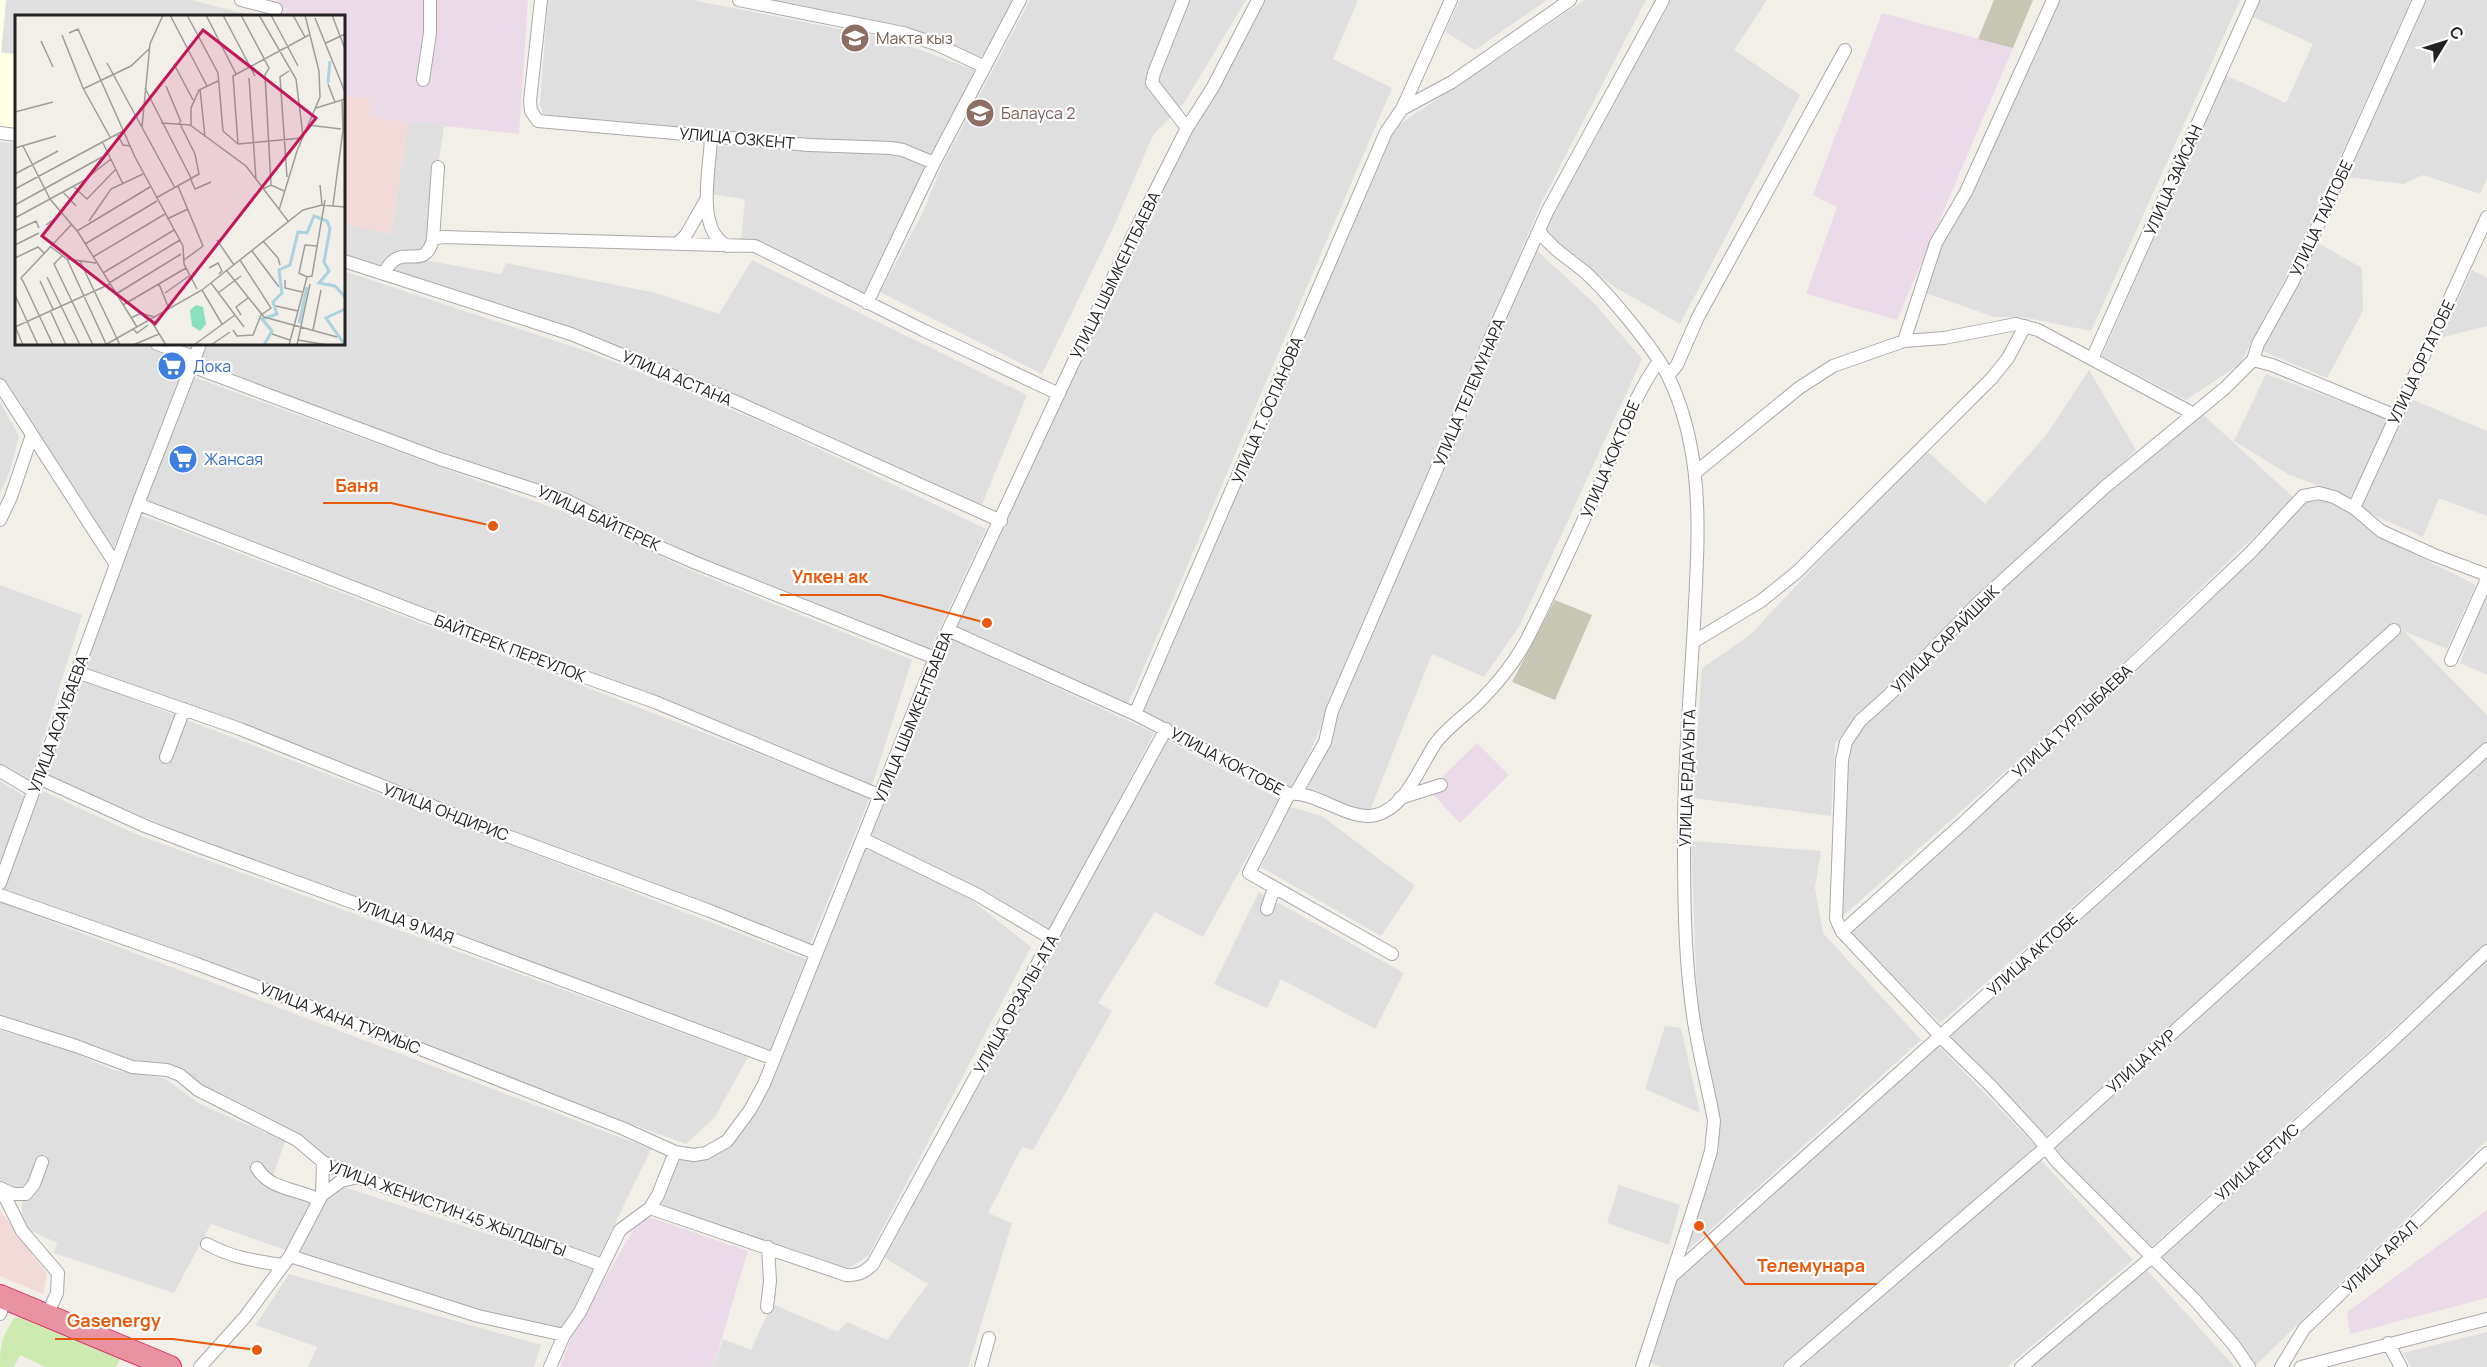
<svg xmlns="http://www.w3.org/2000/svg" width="2487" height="1367" viewBox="0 0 2487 1367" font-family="Manrope,sans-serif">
	<rect width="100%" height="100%" fill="#f2efe9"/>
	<path fill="#e0dfdf" d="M 6,0 L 192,0 L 253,16 L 16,16 L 16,54 L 1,53 Z
		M 548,0 L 692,0 L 891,39 L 977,71 L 930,164 L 902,151 L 546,124 L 540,104 Z
		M 739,0 L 1014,0 L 1004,23 L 981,57 L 888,26 Z
		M 1030,0 L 1246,0 L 1184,103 L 1153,135 L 1114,226 L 1042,374 L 880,292 L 923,212 L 943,163 Z
		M 1256,0 L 1358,0 L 1333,59 L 1392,88 L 1128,704 L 950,631 L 1067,377 Z
		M 1460,0 L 1547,0 L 1475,50 L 1445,32 Z
		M 1585,0 L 1646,0 L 1542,201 L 1293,792 L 1137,714 L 1385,134 Z
		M 1662,0 L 1767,0 L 1734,50 L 1800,95 L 1680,324 L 1618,289 L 1538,232 Z
		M 2060,0 L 2240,0 L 2091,331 L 2022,317 L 1994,317 L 1923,292 L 1943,237 Z
		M 2253,0 L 2411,0 L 2286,277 L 2240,364 L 2186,400 L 2102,356 L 2226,75 L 2286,103 L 2313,44 L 2247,14 Z
		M 2420,0 L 2487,0 L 2487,178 L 2480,194 L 2423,175 L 2404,184 L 2347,177 Z
		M 427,122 L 444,126 L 425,253 L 393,253 L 377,268 L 344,257 L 344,224 L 391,234 L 408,123 Z
		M 0,142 L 16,143 L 16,344 L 193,344 L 109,560 L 0,387 Z
		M 710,145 L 901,155 L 927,168 L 861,298 L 741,241 L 745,199 L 703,193 Z
		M 2313,240 L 2362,268 L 2363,311 L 2327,378 L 2257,349 Z
		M 1532,246 L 1595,304 L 1642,359 L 1520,625 L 1484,677 L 1432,654 L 1367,818 L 1302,793 Z
		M 419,259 L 501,274 L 506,263 L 656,293 L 719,314 L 752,260 L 1027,395 L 978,514 L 737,397 L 387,272 L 397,260 Z
		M 2472,270 L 2487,278 L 2487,326 L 2440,338 Z
		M 344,271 L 589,352 L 769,425 L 986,529 L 926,658 L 694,555 L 596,508 L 195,367 L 204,344 L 344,344 Z
		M 2089,370 L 2136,450 L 1850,723 L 1835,744 L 1831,816 L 1693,798 L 1702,668 L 1749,636 L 1925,449 L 1985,504 L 2047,434 Z
		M 2266,374 L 2389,419 L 2350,498 L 2288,474 L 2234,441 Z
		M 191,376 L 594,523 L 685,568 L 912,660 L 871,789 L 140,503 Z
		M 2411,399 L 2487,431 L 2487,516 L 2439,498 L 2423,537 L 2356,507 Z
		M 0,402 L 19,436 L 10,471 L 0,493 Z
		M 2197,409 L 2294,498 L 2068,716 L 1843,916 L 1844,750 L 1858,725 L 1982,603 Z
		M 2307,496 L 2331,497 L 2382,538 L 2476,585 L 2447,649 L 2404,631 L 2487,715 L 2487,747 L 2043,1139 L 1948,1035 L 2402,629 L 2394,623 L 1940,1023 L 1846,929 Z
		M 136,513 L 870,797 L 808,949 L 81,669 Z
		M 0,585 L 82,615 L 27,791 L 0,774 Z
		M 2487,588 L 2487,675 L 2460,663 Z
		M 946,636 L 1154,733 L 1047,937 L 865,840 Z
		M 81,679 L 806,959 L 768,1055 L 175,830 L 47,777 Z
		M 1164,739 L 1279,799 L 1203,937 L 1155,912 L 1098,1003 L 1112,1011 L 1033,1150 L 1022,1147 L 988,1213 L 1012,1223 L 968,1367 L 713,1367 L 723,1339 L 751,1350 L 772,1304 L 838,1332 L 847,1322 L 887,1340 L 928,1284 L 878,1254 Z
		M 2487,752 L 2487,944 L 2149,1249 L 2048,1148 Z
		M 0,781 L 26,797 L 0,868 Z
		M 38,789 L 138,835 L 748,1057 L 715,1117 L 686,1144 L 0,893 Z
		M 1290,807 L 1322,816 L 1415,886 L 1381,936 L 1261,867 Z
		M 1691,841 L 1821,851 L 1815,888 L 1823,933 L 1921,1040 L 1680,1257 L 1719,1151 L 1719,1126 L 1698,1021 Z
		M 862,845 L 970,899 L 1031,947 L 868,1256 L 844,1271 L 655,1206 L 674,1156 L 692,1160 L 714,1156 L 748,1125 L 800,1009 Z
		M 1259,892 L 1404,973 L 1375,1029 L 1281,979 L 1267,1008 L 1214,984 Z
		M 0,902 L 651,1149 L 596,1263 L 335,1166 L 176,1077 L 122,1064 L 0,1021 Z
		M 2487,960 L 2487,1140 L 2254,1367 L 2155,1257 L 2332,1102 Z
		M 1665,1026 L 1681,1028 L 1700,1113 L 1645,1089 Z
		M 0,1030 L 73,1052 L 113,1070 L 164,1078 L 200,1104 L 285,1141 L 270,1185 L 310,1202 L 286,1250 L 211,1224 L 174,1293 L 54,1253 L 57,1243 L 21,1226 L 23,1192 L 0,1182 Z
		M 1938,1045 L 2037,1147 L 1780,1367 L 1661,1367 L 1643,1360 L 1673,1274 Z
		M 2038,1157 L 2133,1260 L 2007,1367 L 1792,1367 Z
		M 335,1184 L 595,1269 L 559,1335 L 297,1255 Z
		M 1619,1185 L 1680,1205 L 1669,1245 L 1607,1223 Z
		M 2143,1266 L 2235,1367 L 2023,1367 Z
		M 289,1274 L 541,1345 L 534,1367 L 308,1367 L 317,1347 L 256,1325 Z
		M 2487,1332 L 2487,1367 L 2411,1367 L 2403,1353 Z"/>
	<path fill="#f2dad9" d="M 344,96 L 372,99 L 371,116 L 408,123 L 391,234 L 344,224 Z
		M 0,1210 L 47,1274 L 43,1294 L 0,1276 Z"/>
	<path fill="#ebdbe8" d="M 277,0 L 528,0 L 519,134 L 444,126 L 427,122 L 408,123 L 371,116 L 372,99 L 344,96 L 344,16 L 273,16 Z
		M 1882,13 L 2013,48 L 1897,320 L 1806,294 L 1837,207 L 1813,195 Z
		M 1477,743 L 1509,775 L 1460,823 L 1429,790 Z
		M 2487,1210 L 2487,1298 L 2350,1334 L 2347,1312 Z
		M 652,1218 L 748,1251 L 713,1367 L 560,1367 L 572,1336 L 638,1222 Z"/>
	<path fill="#ffffe5" d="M 0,0 L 6,0 L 1,53 L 16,54 L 16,131 L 0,130 Z"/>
	<path fill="#c7c7b4" d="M 1994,0 L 2033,0 L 2013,48 L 1978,39 Z
		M 1555,600 L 1592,615 L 1555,700 L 1512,682 Z"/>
	<path fill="#cdebb0" d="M 25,1316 L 121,1357 L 116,1367 L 45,1367 L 20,1355 L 14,1367 L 0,1367 C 0,1344 2,1338 14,1318 Z"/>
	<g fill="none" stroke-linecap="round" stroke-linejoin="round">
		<g stroke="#a9a9a9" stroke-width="14">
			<path id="street" d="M 241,0 L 276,9
				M 541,0 L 530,101 L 531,111 L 538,121 L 809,145 L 891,148 L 903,150 L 934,163
				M 739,0 L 903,33 L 936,44 L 985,67
				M 1183,0 L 1154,73 L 1152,83 L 1187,128
				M 423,80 L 430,33 L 430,0
				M 1402,109 L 1452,82 L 1570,0
				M 0,133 L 16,135
				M 711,135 C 711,167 694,228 727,246
				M 1539,231 C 1551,248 1569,259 1585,272 C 1609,294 1654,348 1668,376 C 1706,454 1698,540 1694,624 C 1690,694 1684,764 1684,833 C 1684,888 1684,945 1691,1000 C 1695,1041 1707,1081 1714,1121 L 1711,1151 L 1700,1188 L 1642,1367
				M 433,239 L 443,237 L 755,246 L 923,330 L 1059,394
				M 677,244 L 686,235 L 706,200
				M 344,261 L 571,334 L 734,401 L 1001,521
				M 384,274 C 400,238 424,275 433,239 L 438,167
				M 867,303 L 934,163 L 1020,0
				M 1904,341 L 1936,243 L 1966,192 L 2053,0
				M 157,344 L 194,357
				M 2092,359 L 2253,0
				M 2253,360 L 2272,365 L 2396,416
				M 191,366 L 440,459 L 566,500 L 650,543 L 696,563 L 935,658
				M 1668,376 L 1677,365 L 1698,317 L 1845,50
				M 0,385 L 116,565
				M 1696,472 L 1799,388 L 1833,366 L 1904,341 L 1944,338 L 2016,324 L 2038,330 L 2192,413
				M 138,504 L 579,675 L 655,702 L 881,796
				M 2354,508 L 2487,217
				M 0,520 L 11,497 L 32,435
				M 948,630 L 1135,714 L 1289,794 C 1315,790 1349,822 1376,815 C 1406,807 1419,768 1435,744 C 1447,727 1466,715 1481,700 C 1498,683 1513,664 1525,643 C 1554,587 1580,528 1606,470 C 1622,433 1635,394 1659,361
				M 1693,642 L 1761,601 L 1797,572 L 1992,378 L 2008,358 L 2025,326
				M 2451,660 L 2487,579
				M 77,672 L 240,729 L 510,837 L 710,911 L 815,953
				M 1135,714 L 1386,132 L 1402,109 L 1451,0
				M 166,757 L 184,709
				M 0,771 L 34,791
				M 39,778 L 145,826 L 200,847 L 404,921 L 774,1059
				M 1296,793 L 1325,742 L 1332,711 L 1448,443 L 1490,339 L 1548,210 L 1663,0
				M 1289,794 L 1249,873 L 1392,954
				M 1400,798 L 1441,785
				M 863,839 L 978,895 L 1052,939
				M 0,883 L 138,504 L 200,344
				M 0,895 L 197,964 L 354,1023 L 622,1128 L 675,1152 L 694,1155 L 706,1153 L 727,1141 L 750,1110 L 764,1084 L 935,658 L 1133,235 L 1187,128 L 1213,87 L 1258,0
				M 1267,909 L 1274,888
				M 1842,932 L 1962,824 L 2151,647 L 2250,553 L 2303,496 L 2319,493 L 2334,497 L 2354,508 L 2381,531 L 2434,555 L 2487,575
				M 0,1022 L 76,1046 L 132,1067 L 167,1070 L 180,1075 L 198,1090 L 297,1140 L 323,1162 L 338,1170 L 602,1265
				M 257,1168 C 271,1191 298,1188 319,1200
				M 0,1188 L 13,1194 L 26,1194 L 34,1184 L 42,1162
				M 1,1189 L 22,1231 L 58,1273 L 57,1293 L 47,1315
				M 322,1195 L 341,1181 L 358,1177
				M 650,1208 L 846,1275 C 858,1276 865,1272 873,1264 L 1166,729
				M 207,1244 C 232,1258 256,1261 283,1265
				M 290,1256 L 478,1316 L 564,1335
				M 1671,1277 L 2394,630
				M 767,1307 L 770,1281 L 768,1247
				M 0,1314 L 6,1298
				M 2388,1343 L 2401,1367
				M 200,1367 L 245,1317 L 290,1256 L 322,1195 L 323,1162
				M 550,1367 L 564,1335 L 580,1312 L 620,1230 L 650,1208 L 658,1195 L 675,1152
				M 981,1367 L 989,1338
				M 1790,1367 L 2045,1148 L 2487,749
				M 2021,1367 L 2152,1257 L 2392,1041 L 2487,951
				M 2249,1367 L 2233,1344 L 2194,1299 L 2057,1162 L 2037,1136 L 1990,1085 L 1945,1041 L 1842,932 L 1836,919 L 1842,760 L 1846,742 L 1860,721 L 1889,695 L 1976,605 L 2105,487 L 2225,388 L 2253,360 L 2258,344 L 2293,281 L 2419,0
				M 2281,1367 L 2304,1329 L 2487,1153
				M 2301,1367 L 2487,1319"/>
		</g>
		<g stroke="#dc2a67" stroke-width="24">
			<path id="highway" d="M 0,1296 L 170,1367"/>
		</g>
		<use href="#street" stroke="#fff" stroke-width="12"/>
		<use href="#highway" stroke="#e892a2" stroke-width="22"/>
	</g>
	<defs>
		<g id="school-disc" transform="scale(1.5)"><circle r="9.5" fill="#8d6e63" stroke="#fff"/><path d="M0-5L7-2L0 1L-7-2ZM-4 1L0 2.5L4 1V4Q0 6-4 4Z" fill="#fff"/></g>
		<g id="supermarket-disc" transform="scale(1.5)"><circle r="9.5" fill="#3f7fe0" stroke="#fff"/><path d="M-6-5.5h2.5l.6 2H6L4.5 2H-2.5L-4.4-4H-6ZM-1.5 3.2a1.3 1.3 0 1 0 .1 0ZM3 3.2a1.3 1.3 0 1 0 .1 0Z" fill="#fff"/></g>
	</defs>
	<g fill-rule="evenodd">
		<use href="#school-disc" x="855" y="38"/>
		<use href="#school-disc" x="980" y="113"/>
		<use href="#supermarket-disc" x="172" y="366"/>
		<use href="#supermarket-disc" x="183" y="459"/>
	</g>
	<g text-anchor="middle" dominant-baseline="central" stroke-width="4.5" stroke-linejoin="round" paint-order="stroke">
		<g font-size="16" fill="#785e54" stroke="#fff" text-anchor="start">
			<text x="876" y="38">Макта кыз</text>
			<text x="1001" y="113">Балауса 2</text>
		</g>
		<g font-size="16" fill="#222" stroke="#fff">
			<text transform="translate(737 138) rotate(5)">УЛИЦА ОЗКЕНТ</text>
			<text transform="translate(2173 180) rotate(-66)">УЛИЦА ЗАЙСАН</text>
			<text transform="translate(2321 218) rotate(-65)">УЛИЦА ТАЙТОБЕ</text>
			<text transform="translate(1115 275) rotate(-64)">УЛИЦА ШЫМКЕНТБАЕВА</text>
			<text transform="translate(2421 362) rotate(-65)">УЛИЦА ОРТАТОБЕ</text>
			<text transform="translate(677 378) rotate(23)">УЛИЦА АСТАНА</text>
			<text transform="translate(1469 392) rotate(-67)">УЛИЦА ТЕЛЕМУНАРА</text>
			<text transform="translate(1267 410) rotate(-67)">УЛИЦА Т. ОСПАНОВА</text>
			<text transform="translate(1610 459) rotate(-67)">УЛИЦА КОКТОБЕ</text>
			<text transform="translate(599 518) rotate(25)">УЛИЦА БАЙТЕРЕК</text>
			<text transform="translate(1945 639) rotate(-45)">УЛИЦА САРАЙШЫК</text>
			<text transform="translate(510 648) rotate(21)">БАЙТЕРЕК ПЕРЕУЛОК</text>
			<text transform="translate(913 717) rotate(-68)">УЛИЦА ШЫМКЕНТБАЕВА</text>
			<text transform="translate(2072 721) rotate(-43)">УЛИЦА ТУРЛЫБАЕВА</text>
			<text transform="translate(58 724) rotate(-70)">УЛИЦА АСАУБАЕВА</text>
			<text transform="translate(1227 761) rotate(28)">УЛИЦА КОКТОБЕ</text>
			<text transform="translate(1687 778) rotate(-88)">УЛИЦА ЕРДАУЫТА</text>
			<text transform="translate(446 812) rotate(21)">УЛИЦА ОНДИРИС</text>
			<text transform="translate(405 921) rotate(20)">УЛИЦА 9 МАЯ</text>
			<text transform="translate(2032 954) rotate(-42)">УЛИЦА АКТОБЕ</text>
			<text transform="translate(1016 1004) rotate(-61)">УЛИЦА ОРЗАЛЫ-АТА</text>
			<text transform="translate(340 1018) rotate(21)">УЛИЦА ЖАНА ТУРМЫС</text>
			<text transform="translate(2141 1061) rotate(-42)">УЛИЦА НУР</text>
			<text transform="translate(2257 1162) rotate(-42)">УЛИЦА ЕРТИС</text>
			<text transform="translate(447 1208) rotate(20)">УЛИЦА ЖЕНИСТИН 45 ЖЫЛДЫГЫ</text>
			<text transform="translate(2380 1257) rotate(-44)">УЛИЦА АРАЛ</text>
		</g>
		<g font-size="16" fill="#366cbe" stroke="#fff" text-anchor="start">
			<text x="193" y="366">Дока</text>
			<text x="204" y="459">Жансая</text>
		</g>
	</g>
	<g transform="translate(15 15)">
		<rect width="330" height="330" fill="#f2efe9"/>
		<path d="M 181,290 L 188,292 L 191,309 L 185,316 L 177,311 L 175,295 Z" fill="#88e0be"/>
		<path fill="none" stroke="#aad3df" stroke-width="3" d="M 313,68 L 315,46M 284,308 L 292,272M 249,330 L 257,316 L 247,304 L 262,299 L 258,287 L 267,278 L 264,255 L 275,250 L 283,217 L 292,218 L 299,201 L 312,206 L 315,214 L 309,247 L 314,256 L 304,268 L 320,271 L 330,282M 330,330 L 311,303 L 330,294"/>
		<path fill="none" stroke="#9f9d99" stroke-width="1.5" d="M 155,0 L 192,71M 172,0 L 203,58 L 208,116 L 223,129M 191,0 L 221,59M 208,0 L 240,61M 226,0 L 254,53 L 250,60 L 256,170M 244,0 L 281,64 L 288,121M 256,0 L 283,51M 278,0 L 290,22M 317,0 L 330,34M 300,3 L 330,77M 54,18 L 63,14 L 120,142 L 168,231 L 169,249 L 182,274M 47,20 L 68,73 L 95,122M 26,26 L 38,52M 311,28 L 330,19M 92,48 L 160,173M 159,49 L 178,85M 234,63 L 241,165M 313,69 L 320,87M 151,71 L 166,107M 130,73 L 177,165M 68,74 L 116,51 L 134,34M 185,74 L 190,122M 301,93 L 330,84M 0,97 L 38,87M 146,108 L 175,110 L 231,151 L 273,206M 293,110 L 326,114M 176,111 L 176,93 L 184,75 L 203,66M 127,112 L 135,29 L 148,0M 102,119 L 108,130 L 115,131M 87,126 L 108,169M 223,129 L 218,61 L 294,20M 223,129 L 287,123M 8,131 L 35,184 L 63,217 L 122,312M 0,133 L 41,121M 0,159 L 43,136M 272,162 L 265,62 L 274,56M 176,165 L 180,174 L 196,167M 305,170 L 307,190M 58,171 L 72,184 L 101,154M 163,171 L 188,231 L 169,245M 0,174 L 108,116M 248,174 L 256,170 L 269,176M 48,177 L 61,191M 141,183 L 184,159 L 180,139 L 164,107M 0,190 L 87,142M 318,190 L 328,115 L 327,85M 264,195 L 282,136 L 305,82 L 304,56 L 290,0M 0,203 L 68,166 L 96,144M 152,204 L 173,194M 74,206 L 96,174 L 128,159M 31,210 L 46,199M 0,216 L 21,206 L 24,213M 62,216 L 135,172M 202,225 L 219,250M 248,226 L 263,243 L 265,250M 70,229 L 142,186M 0,230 L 24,218M 36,232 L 52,244 L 81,248M 237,236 L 264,272M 47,241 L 39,249 L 78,330M 78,242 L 150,199M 0,243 L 23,232 L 30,239M 52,244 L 91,329M 65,246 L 105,330M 194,253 L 203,248 L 207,256 L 204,259M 212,256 L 249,302 L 322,322M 88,258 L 159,215M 32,262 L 65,330M 292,262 L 297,261 L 310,185M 292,262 L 284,258 L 290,230 L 302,231M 270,265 L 270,273 L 287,277M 8,266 L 6,263 L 56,210M 8,266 L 38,330M 25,266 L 38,294M 94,268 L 165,225M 196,268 L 229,312M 144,269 L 154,294M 187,275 L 207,309M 150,278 L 174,261M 203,278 L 226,261M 101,279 L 166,239M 0,280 L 23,330M 108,290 L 171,253M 261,291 L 283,296M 35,295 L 51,330M 226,300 L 221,292 L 233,283M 116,303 L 126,298 L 139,302M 135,304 L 151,330M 0,311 L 8,330M 0,312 L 95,269M 118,314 L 122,318 L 133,310M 218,315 L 222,321 L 238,320 L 246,300 L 256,293 L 225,245M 298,315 L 306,275M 257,319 L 275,325M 283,325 L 312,330M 90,330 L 187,275 L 288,195 L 307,190 L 330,192M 118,330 L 144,319M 179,330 L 220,300M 196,330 L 215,317M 274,330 L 292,262M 282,330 L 295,269"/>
		<path fill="#c2185b" fill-opacity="0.15" stroke="#c2185b" stroke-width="3" d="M 188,15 L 301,103 L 140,309 L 27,221 Z"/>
		<rect width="330" height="330" fill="none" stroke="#222" stroke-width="3"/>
	</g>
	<path fill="none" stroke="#e8590c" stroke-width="2" d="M493 526L391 503H323M987 623L880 595H780M1699 1226L1745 1284H1877M257 1350L173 1339H55"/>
	<g fill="#e8590c" stroke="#fff" stroke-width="2">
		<circle cx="493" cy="526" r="6"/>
		<circle cx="987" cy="623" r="6"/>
		<circle cx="1699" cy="1226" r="6"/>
		<circle cx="257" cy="1350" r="6"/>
	</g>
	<g font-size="18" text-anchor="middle" font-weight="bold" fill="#e8590c" stroke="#fff" stroke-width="4.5" stroke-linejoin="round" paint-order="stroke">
		<text x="357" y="492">Баня</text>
		<text x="830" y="583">Улкен ак</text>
		<text x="1811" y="1272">Телемунара</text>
		<text x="114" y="1327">Gasenergy</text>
	</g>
	<g transform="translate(2445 42) rotate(52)" stroke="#ffffff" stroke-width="4.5" paint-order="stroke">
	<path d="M0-4.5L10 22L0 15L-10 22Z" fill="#222222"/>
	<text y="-9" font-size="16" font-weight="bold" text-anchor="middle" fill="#222222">С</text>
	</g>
</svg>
